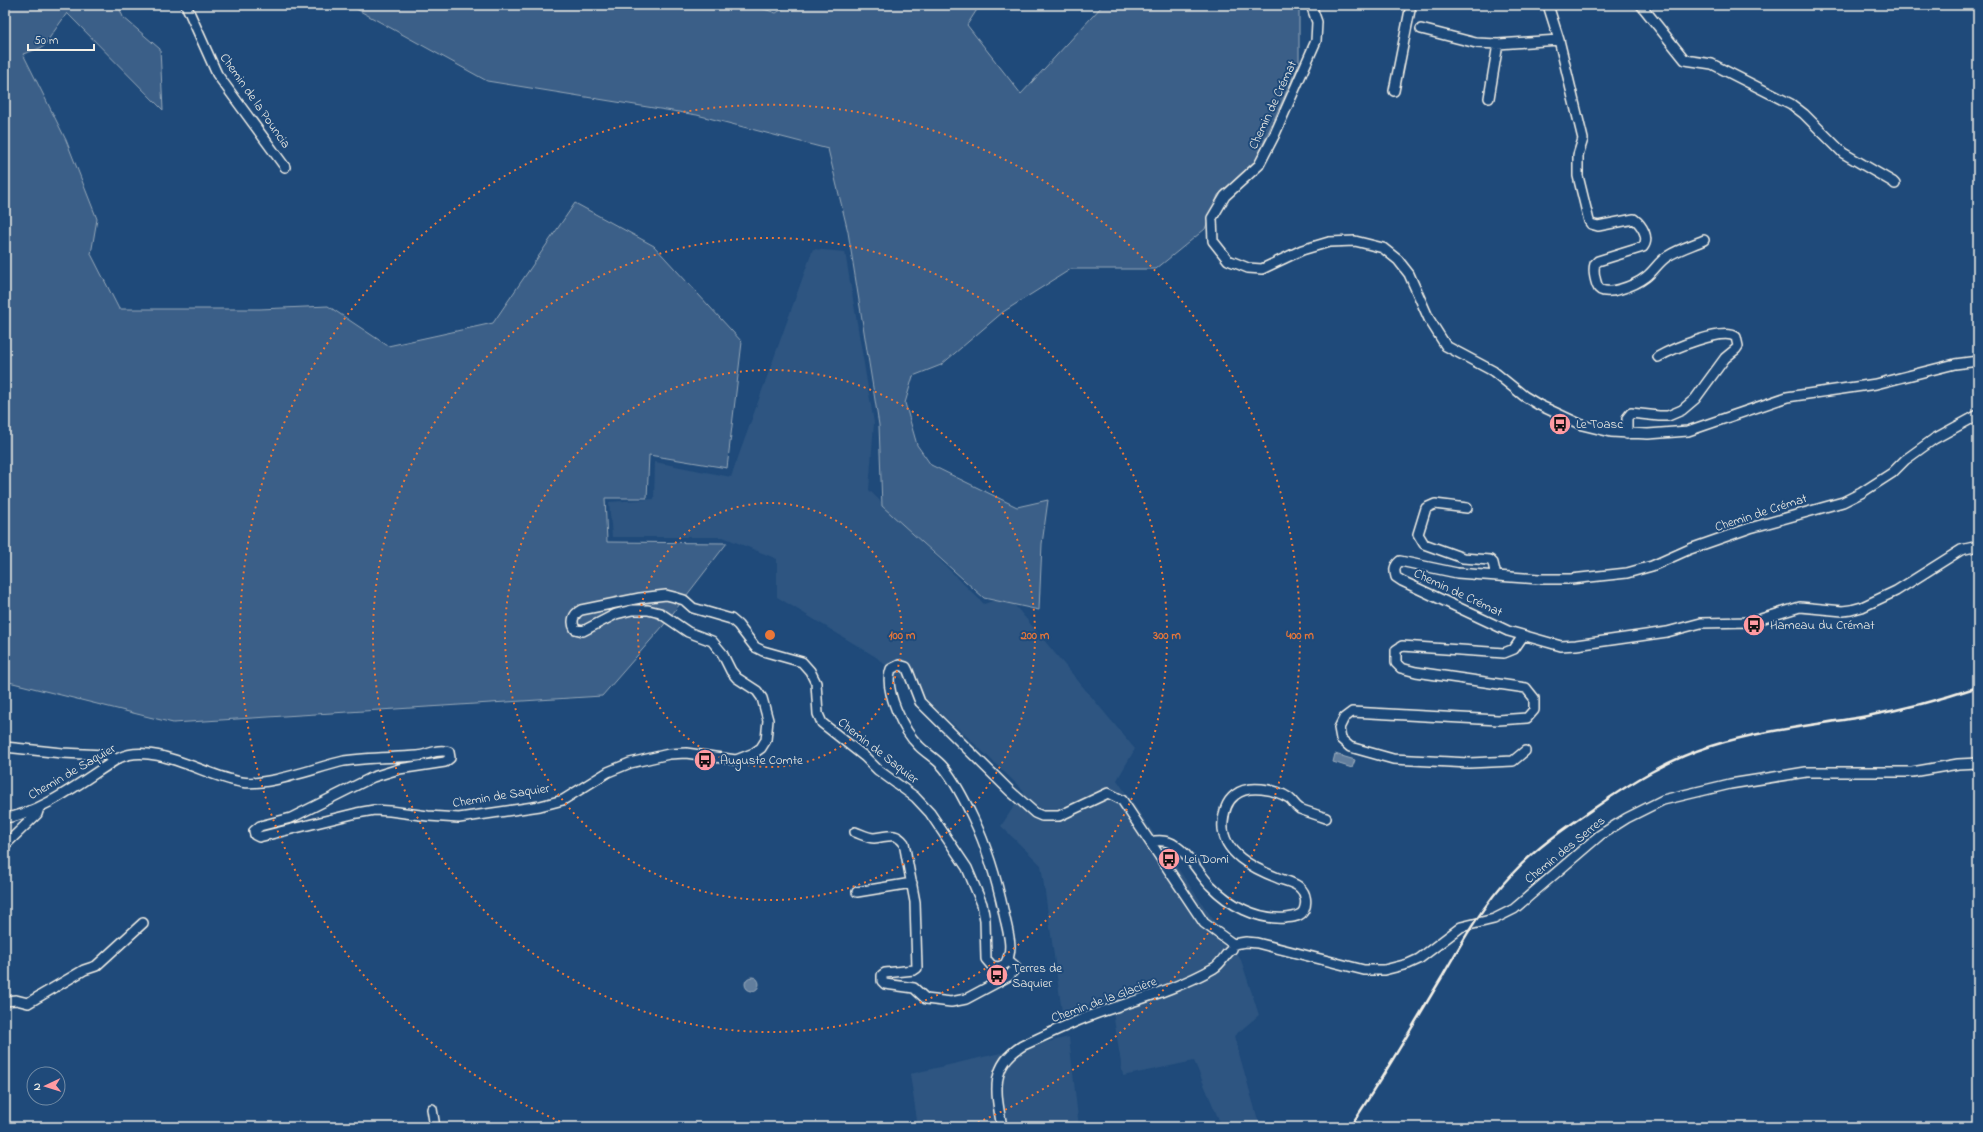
<svg xmlns="http://www.w3.org/2000/svg" width="1983" height="1132" viewBox="0 0 1983 1132" font-family="'Indie Flower',sans-serif">
	<rect width="100%" height="100%" fill="#1f4a7a"/>
	<filter id="ink" filterUnits="userSpaceOnUse"><feTurbulence type="fractalNoise" baseFrequency=".025" numOctaves="2"/><feDisplacementMap in="SourceGraphic" scale="8" xChannelSelector="R" yChannelSelector="G"/><feConvolveMatrix kernelMatrix="1 2 1 2 8 2 1 2 1" color-interpolation-filters="sRGB"/></filter>
	<g filter="url(#ink)">
		<path fill="#2d5581" d="M 813,249 L 845,252 L 874,423 L 869,490 L 984,604 L 1007,596 L 1135,749 L 1117,780 L 1241,960 L 1259,1015 L 1234,1036 L 1260,1127 L 1222,1127 L 1194,1061 L 1123,1076 L 1111,1000 L 1062,1012 L 1041,865 L 1001,826 L 1024,791 L 962,732 L 876,657 L 777,597 L 777,559 L 723,537 L 612,537 L 609,502 L 654,499 L 655,462 L 731,477 Z
			M 1069,1037 L 1079,1127 L 918,1127 L 910,1074 Z"/>
		<path fill="#3a5f88" stroke="#97a8b8" d="M 5,5 L 118,5 L 123,17 L 160,49 L 163,110 L 67,13 L 43,47 L 23,54 L 66,140 L 97,219 L 91,254 L 119,309 L 260,309 L 328,306 L 388,346 L 493,323 L 575,203 L 654,246 L 742,342 L 727,468 L 649,455 L 647,498 L 605,498 L 607,542 L 727,543 L 663,626 L 602,696 L 173,723 L 5,681 Z
			M 349,5 L 752,5 L 776,13 L 789,5 L 980,5 L 967,25 L 1021,94 L 1103,5 L 1299,5 L 1299,64 L 1256,160 L 1218,195 L 1205,229 L 1156,269 L 1071,269 L 1003,312 L 941,365 L 913,376 L 905,403 L 917,445 L 931,465 L 1017,507 L 1048,500 L 1042,544 L 1039,610 L 984,598 L 882,506 L 879,425 L 848,232 L 828,149 L 697,115 L 487,81 Z"/>
		<path fill="#627e9d" stroke="#9cacbb" d="M 1335,754 L 1355,760 L 1352,768 L 1333,762 Z
			M745 984a7 7 0 1 1 14 0a7 7 0 1 1-14 0Z"/>
		<g fill="none" stroke-linecap="round" stroke-linejoin="round">
			<g stroke="#f4f1e8" stroke-width="12">
				<path id="minor" d="M 186,5 L 217,74 L 285,167
					M 1311,5 L 1317,22 L 1316,41 L 1274,136 L 1259,165 L 1225,196 L 1212,218 L 1213,241 L 1228,260 L 1248,268 L 1262,269 L 1302,250 L 1329,242 L 1355,241 L 1383,248 L 1398,260 L 1409,274 L 1429,319 L 1446,346 L 1493,371 L 1524,396 L 1539,405 L 1582,425 L 1611,432 L 1648,434 L 1688,431 L 1787,397 L 1876,384 L 1955,364 L 1978,361
					M 1548,5 L 1559,40 L 1583,139 L 1578,155 L 1578,176 L 1589,221 L 1591,224 L 1598,226 L 1634,219 C 1642,225 1650,238 1643,247 L 1598,261 L 1595,264 C 1593,270 1595,279 1597,285 C 1602,300 1637,284 1646,277 C 1654,271 1659,261 1668,256 C 1679,249 1693,245 1704,240
					M 1641,5 L 1685,60 L 1712,64 L 1791,104 L 1804,114 L 1843,153 L 1893,182 L 1895,184
					M 1421,29 L 1476,43 L 1498,44 L 1559,40
					M 1394,91 L 1411,5
					M 1489,98 L 1498,44
					M 1978,415 L 1934,439 L 1905,460 L 1892,473 L 1861,493 L 1843,502 L 1750,528 L 1690,549 L 1652,566 L 1627,573 L 1571,579 L 1539,579 L 1457,573 L 1400,561 C 1394,566 1394,570 1396,577 L 1402,581 L 1508,631 L 1561,646 L 1576,645 L 1667,632 L 1701,623 L 1751,622 L 1800,607 L 1843,611 L 1851,610 L 1862,607 L 1896,591 L 1961,550 L 1978,546
					M 1627,434 L 1627,418 L 1631,413 L 1659,416 L 1668,416 L 1682,410 L 1695,399 L 1725,358 L 1736,349 L 1738,346 L 1736,337 C 1723,327 1672,349 1658,357
					M 1467,508 L 1435,504 L 1426,508 L 1418,534 L 1424,544 L 1463,558 L 1490,560 L 1493,563 L 1496,576
					M 1523,636 L 1514,649 L 1504,653 L 1402,646 L 1396,650 L 1396,663 L 1401,668 L 1416,672 L 1526,688 L 1534,698 L 1534,710 L 1527,718 L 1498,720 L 1352,712 L 1344,718 L 1339,728 L 1341,739 L 1350,747 L 1393,759 L 1469,763 L 1513,761 L 1525,751
					M 5,747 L 62,753 L 105,755 L 111,756 L 115,760
					M 5,818 C 42,814 87,777 119,758 C 153,741 207,777 241,782 C 267,787 317,767 344,761 C 368,757 392,758 417,756 C 428,755 438,748 449,752 L 450,758 L 445,762 L 399,769 L 373,777 L 291,818 L 260,826 L 254,831 L 255,835 L 259,837 L 357,813 L 374,810 L 390,811 L 428,816 L 459,818 L 540,806 L 563,800 L 608,772 L 630,763 L 669,754 L 686,753 L 736,760 L 754,753 L 761,748 L 766,740 L 768,720 L 762,698 L 757,691 L 737,678 L 731,671 L 722,653 L 712,641 L 688,632 L 660,613 L 648,610 L 632,610 L 616,614 L 583,631 L 575,629 C 571,622 573,614 581,610 L 640,598 L 666,595 L 674,597 L 684,600 L 693,608 L 731,619 L 738,625 L 755,647 L 763,651 L 802,662 L 810,671 L 816,683 L 818,714 L 822,723 L 865,757 L 878,770 L 915,797 L 930,813 L 967,868 L 982,904 L 985,920 L 986,959 L 992,966 L 999,967 L 1005,964 C 1015,950 1007,929 1004,914 C 997,881 988,849 973,818 C 965,801 956,783 944,768 C 937,759 927,754 919,746 C 904,732 883,689 891,669 L 899,665 L 906,667 L 908,671 L 920,702 L 1010,791 L 1035,813 L 1042,816 L 1059,816 L 1108,793 L 1122,800 L 1204,923 L 1233,944
					M 855,832 C 861,834 868,838 874,838 C 887,837 895,831 904,843 L 915,902 L 917,968 L 914,970 L 885,973 L 882,975 L 882,981 L 885,984 L 914,988 L 926,999 L 951,1002 L 966,999 L 1009,976 L 1014,970 L 1015,966 L 1008,960
					M 1150,842 C 1159,840 1168,840 1176,846 C 1190,855 1198,873 1210,885 C 1229,905 1257,920 1285,918 C 1292,917 1301,917 1304,910 C 1307,903 1306,893 1300,888 C 1296,883 1285,881 1278,878 C 1255,869 1220,853 1223,822 C 1224,812 1226,802 1235,795 C 1248,784 1275,789 1289,798 C 1293,801 1295,806 1300,809 C 1308,812 1317,815 1326,818
					M 5,845 L 37,814 L 39,808
					M 857,892 L 912,883
					M 1233,944 L 1246,942 L 1257,943 L 1364,970 L 1384,970 L 1408,964 L 1419,959 L 1461,927 L 1494,919 L 1514,909 L 1600,835 L 1627,818 L 1663,800 L 1730,784 L 1806,772 L 1912,772 L 1958,764 L 1978,763
					M 5,1001 L 16,1000 L 28,1003 L 84,970 L 96,966 L 143,923
					M 432,1109 L 435,1127
					M 1002,1127 C 996,1094 989,1066 1022,1046 C 1046,1035 1070,1023 1095,1014 C 1135,1000 1176,990 1214,968 C 1222,963 1225,954 1232,949 L 1233,944"/>
			</g>
			<use href="#minor" stroke="#1f4a7a" stroke-width="9"/>
			<path stroke="#f4f1e8" stroke-width="2.5" d="M 1350,1127 C 1383,1078 1412,1027 1442,977 C 1463,940 1484,903 1513,873 C 1537,847 1567,827 1596,807 C 1632,782 1669,759 1711,746 C 1762,730 1816,725 1867,716 C 1905,709 1942,699 1978,687"/>
		</g>
	</g>
	<g fill="none" stroke="#ea7738" stroke-width="2" stroke-dasharray="2 4">
		<circle cx="770" cy="635" r="132"/>
		<circle cx="770" cy="635" r="265"/>
		<circle cx="770" cy="635" r="397"/>
		<path d="M571 1126A530 530 0 1 1 969 1126"/>
	</g>
	<defs>
		<g id="bus-disc" transform="scale(1.15)"><circle r="9.5" fill="#ff9aa2" stroke="#1f4a7a"/><path d="M-5-6H5V4H4V6H2V4H-2V6H-4V4H-5ZM-3.5-4V0h7V-4ZM-3.5 1.2v1.5H-2V1.2ZM2 1.2v1.5H3.5V1.2Z" fill="#111"/></g>
	</defs>
	<g fill-rule="evenodd">
		<use href="#bus-disc" x="1560" y="424"/>
		<use href="#bus-disc" x="1754" y="625"/>
		<use href="#bus-disc" x="705" y="760"/>
		<use href="#bus-disc" x="1169" y="859"/>
		<use href="#bus-disc" x="997" y="975"/>
	</g>
	<g text-anchor="middle" dominant-baseline="central" stroke-width="4" stroke-linejoin="round" paint-order="stroke">
		<g font-size="13" fill="#f4f1e8" stroke="#1f4a7a">
			<text transform="translate(255 101) rotate(55)">Chemin de la Pouncia</text>
			<text transform="translate(1273 105) rotate(-65)">Chemin de Crémat</text>
			<text transform="translate(1761 513) rotate(-18)">Chemin de Crémat</text>
			<text transform="translate(1458 593) rotate(25)">Chemin de Crémat</text>
			<text transform="translate(878 751) rotate(38)">Chemin de Saquier</text>
			<text transform="translate(72 772) rotate(-30)">Chemin de Saquier</text>
			<text transform="translate(501 796) rotate(-9)">Chemin de Saquier</text>
			<text transform="translate(1565 850) rotate(-39)">Chemin des Serres</text>
			<text transform="translate(1104 1000) rotate(-20)">Chemin de la Glacière</text>
		</g>
		<g font-size="13" fill="#f4f1e8" stroke="#1f4a7a" text-anchor="start">
			<text x="1576" y="424">Le Toasc</text>
			<text x="1770" y="625">Hameau du Crémat</text>
			<text x="720" y="760">Auguste Comte</text>
			<text x="1184" y="859">Lei Domi</text>
			<text x="1012" y="968">Terres de<tspan x="1012" dy="15">Saquier</tspan></text>
		</g>
	</g>
	<circle cx="770" cy="635" r="6" fill="#ea7738" stroke="#1f4a7a" stroke-width="2"/>
	<g font-size="12" text-anchor="middle" font-weight="bold" fill="#ea7738" stroke="#1f4a7a" stroke-width="4" stroke-linejoin="round" paint-order="stroke">
		<text x="902" y="639">100 m</text>
		<text x="1035" y="639">200 m</text>
		<text x="1167" y="639">300 m</text>
		<text x="1300" y="639">400 m</text>
	</g>
	<rect width="1983" height="1132" fill="none" stroke="#1f4a7a" stroke-width="20"/>
	<rect x="10" y="10" width="1963" height="1112" fill="none" stroke="#f4f1e8" stroke-width="1.5" filter="url(#ink)"/>
	<g transform="translate(46 1086) rotate(266)"><circle r="19" fill="#1f4a7a" stroke="#748da6"/>
	<path d="M0-3L7 15L0 10L-7 15Z" fill="#ff9aa2"/>
	<text y="-6" font-size="11" font-weight="bold" text-anchor="middle" fill="#f4f1e8">N</text>
	</g>
	<path d="M28 44v6h66v-6" fill="none" stroke="#f4f1e8" stroke-width="2"/>
	<text x="34" y="44" font-size="12" fill="#f4f1e8" stroke="#1f4a7a" stroke-width="3" paint-order="stroke">50 m</text>
</svg>
